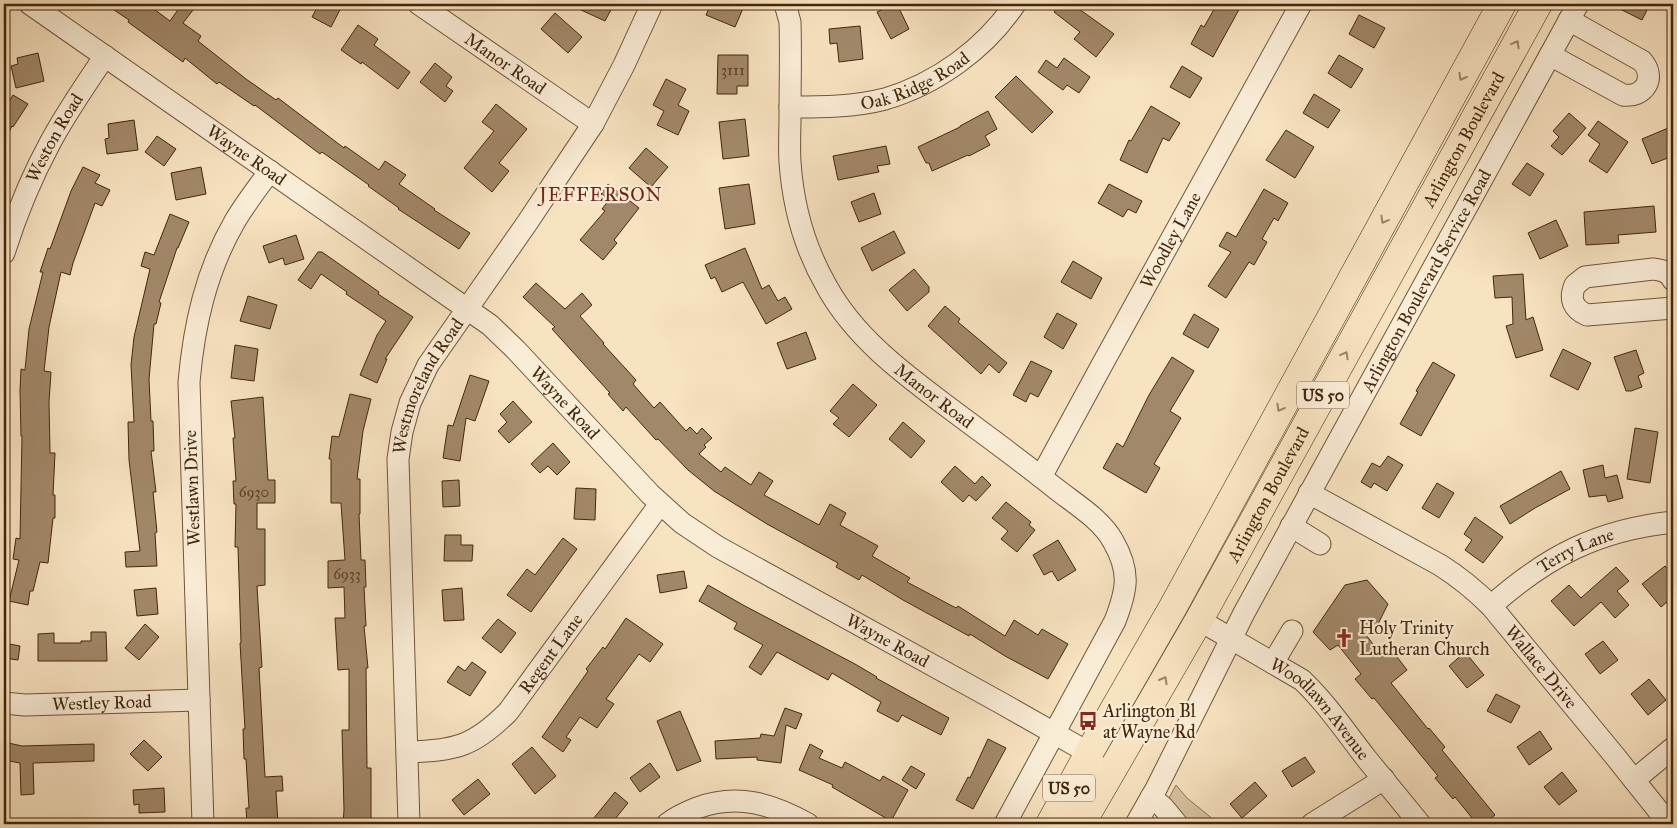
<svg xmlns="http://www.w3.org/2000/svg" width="1677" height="828" viewBox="0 0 1677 828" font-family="'IM FELL Great Primer',serif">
	<rect width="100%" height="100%" fill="#f8e3c1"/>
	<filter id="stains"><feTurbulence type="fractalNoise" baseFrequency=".004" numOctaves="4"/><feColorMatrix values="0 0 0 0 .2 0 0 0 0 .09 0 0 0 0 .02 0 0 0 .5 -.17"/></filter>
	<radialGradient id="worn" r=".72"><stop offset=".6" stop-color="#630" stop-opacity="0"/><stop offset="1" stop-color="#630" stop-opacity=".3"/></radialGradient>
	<path fill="#d9c3a2" stroke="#8e7456" d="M 1176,785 L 1187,798 L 1219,824 L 1155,824 Z"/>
	<path fill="#a2886a" stroke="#44260b" d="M 105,4 L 147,4 L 170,21 L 182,4 L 185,4 L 193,10 L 183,23 L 201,36 L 198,41 L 246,79 L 276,100 L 278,98 L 344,148 L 345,146 L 379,170 L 385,161 L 406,175 L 399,184 L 435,209 L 434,210 L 470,233 L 459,249 L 398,209 L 399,208 L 368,186 L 369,185 L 322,152 L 320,154 L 255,105 L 254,106 L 219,82 L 217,84 L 185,58 L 183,62 L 128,22 L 129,20 Z
		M 319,4 L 343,4 L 331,27 L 312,17 Z
		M 568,4 L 614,4 L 605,21 Z
		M 711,4 L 737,4 L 744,6 L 735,27 L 706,15 Z
		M 894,4 L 897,4 L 909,29 L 891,39 L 877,12 Z
		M 1060,4 L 1072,4 L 1114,34 L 1096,57 L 1074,39 L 1080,32 L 1054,12 Z
		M 1217,4 L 1242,4 L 1213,57 L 1191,44 L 1201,25 L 1204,27 Z
		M 1610,4 L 1650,4 L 1642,20 Z
		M 555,13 L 582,37 L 568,53 L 541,29 Z
		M 1359,15 L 1385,28 L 1374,48 L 1349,34 Z
		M 358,25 L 378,39 L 374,45 L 410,72 L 398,89 L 362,62 L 361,64 L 341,50 Z
		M 860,26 L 863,59 L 839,62 L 837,43 L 830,44 L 829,29 Z
		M 38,53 L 44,81 L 16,88 L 11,66 L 18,64 L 17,58 Z
		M 718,55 L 748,55 L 748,86 L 737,86 L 737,94 L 717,94 Z
		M 1339,55 L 1363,69 L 1351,88 L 1328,73 Z
		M 1064,58 L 1090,77 L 1079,93 L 1067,85 L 1063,90 L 1038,72 L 1046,60 L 1057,68 Z
		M 435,63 L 452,77 L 446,86 L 453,91 L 445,102 L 420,82 Z
		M 1182,66 L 1202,78 L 1190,98 L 1170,87 Z
		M 1016,76 L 1053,112 L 1032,133 L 995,97 Z
		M 666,79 L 686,89 L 678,105 L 689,111 L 678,135 L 657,125 L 664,111 L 653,105 Z
		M 1314,94 L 1340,110 L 1328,128 L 1303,113 Z
		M 13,95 L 28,104 L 13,127 L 12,126 L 4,142 L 4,110 Z
		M 496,104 L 527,129 L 499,163 L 509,171 L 492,192 L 464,168 L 494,131 L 482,122 Z
		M 1151,106 L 1180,123 L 1169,141 L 1163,138 L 1147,173 L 1120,160 L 1129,140 L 1131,141 Z
		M 988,111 L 997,129 L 985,136 L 990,145 L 969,156 L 968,155 L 932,171 L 929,163 L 926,163 L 918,147 L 960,127 L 960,126 Z
		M 1569,113 L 1586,128 L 1562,155 L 1551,146 L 1559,137 L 1553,131 Z
		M 745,119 L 749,156 L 723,159 L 719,122 Z
		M 134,120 L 138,150 L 107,154 L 105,139 L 109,138 L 108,124 Z
		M 1598,121 L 1628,142 L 1607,173 L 1589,161 L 1600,144 L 1588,135 Z
		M 1673,126 L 1673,156 L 1652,164 L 1642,139 Z
		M 1286,130 L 1314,147 L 1295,178 L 1266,160 Z
		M 157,136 L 176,149 L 164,166 L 145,152 Z
		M 886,146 L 890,164 L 877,166 L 879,172 L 838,180 L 833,156 Z
		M 646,148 L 668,167 L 651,187 L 629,168 Z
		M 1527,163 L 1544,174 L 1530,196 L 1512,184 Z
		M 83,167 L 100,175 L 95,183 L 110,190 L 102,206 L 95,203 L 73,263 L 70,275 L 61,272 L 49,327 L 44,371 L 51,372 L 49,402 L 50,453 L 55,453 L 53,495 L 55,495 L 55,518 L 53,518 L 48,563 L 40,562 L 33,591 L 30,591 L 28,605 L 9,601 L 19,560 L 13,559 L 16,538 L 20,539 L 22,436 L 21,436 L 20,390 L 21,369 L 25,370 L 29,329 L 43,272 L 40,272 L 48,248 L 50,249 L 71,191 Z
		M 201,167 L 206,194 L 176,200 L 171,173 Z
		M 608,184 L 639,208 L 614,240 L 617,243 L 603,260 L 580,240 L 605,211 L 602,209 L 609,200 L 601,194 Z
		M 749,184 L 755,224 L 725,229 L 719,188 Z
		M 1109,184 L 1142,201 L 1136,213 L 1128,209 L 1123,217 L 1098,203 Z
		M 1264,189 L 1288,203 L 1278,221 L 1274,218 L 1262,239 L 1267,242 L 1254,265 L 1249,262 L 1226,298 L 1208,286 L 1231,252 L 1219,246 L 1227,232 L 1236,237 Z
		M 874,193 L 881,214 L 859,222 L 851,202 Z
		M 1654,206 L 1656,232 L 1618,235 L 1619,243 L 1586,245 L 1584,212 Z
		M 170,214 L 189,222 L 178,248 L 177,248 L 159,302 L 161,303 L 156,324 L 154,324 L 149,379 L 151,421 L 153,421 L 154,451 L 151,451 L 156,492 L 153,492 L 157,532 L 155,533 L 157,566 L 126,567 L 125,552 L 140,551 L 129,460 L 128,422 L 134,422 L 131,365 L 134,337 L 150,269 L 141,266 L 145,252 L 154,255 Z
		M 1556,220 L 1568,246 L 1540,259 L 1528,233 Z
		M 894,231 L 905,253 L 872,271 L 861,248 Z
		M 296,235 L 304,259 L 285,265 L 283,258 L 269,263 L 263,246 Z
		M 745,248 L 762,289 L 769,285 L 778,301 L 785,297 L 792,309 L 766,324 L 743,282 L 722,292 L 715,277 L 711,279 L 705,265 Z
		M 318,252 L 322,252 L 379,292 L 378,294 L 413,317 L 385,359 L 387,359 L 377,383 L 360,375 L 377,335 L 386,321 L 346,294 L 347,292 L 321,274 L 311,289 L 298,280 Z
		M 1073,261 L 1102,278 L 1091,299 L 1061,282 Z
		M 914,269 L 929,287 L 929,292 L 907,311 L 889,290 Z
		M 1523,274 L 1526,320 L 1533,317 L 1543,350 L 1516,358 L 1506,326 L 1513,324 L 1512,297 L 1495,298 L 1493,276 Z
		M 536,283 L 565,309 L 582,293 L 592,305 L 580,316 L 604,343 L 603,344 L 636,380 L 633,384 L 654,408 L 660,402 L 686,431 L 690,427 L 697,434 L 702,428 L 712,438 L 704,445 L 706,447 L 699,454 L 721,472 L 725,467 L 751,485 L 759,472 L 773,481 L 764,495 L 819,525 L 830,504 L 846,513 L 840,525 L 878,546 L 872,556 L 910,578 L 907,582 L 956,608 L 958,606 L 1005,636 L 1014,620 L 1038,635 L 1042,629 L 1068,644 L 1048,679 L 1005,656 L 970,634 L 969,636 L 903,600 L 862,575 L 859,580 L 836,567 L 838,563 L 767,524 L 714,491 L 688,470 L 658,439 L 656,440 L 626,407 L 623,411 L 608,394 L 610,393 L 552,329 L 555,327 L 523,297 Z
		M 248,296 L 277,305 L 270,329 L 240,321 Z
		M 945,306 L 960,319 L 958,322 L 1007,363 L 999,373 L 989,364 L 981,374 L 928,326 Z
		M 1057,313 L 1077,324 L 1063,349 L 1044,337 Z
		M 1194,314 L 1219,329 L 1208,348 L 1183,334 Z
		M 806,332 L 816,359 L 787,369 L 777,343 Z
		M 235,345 L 258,349 L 254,381 L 231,378 Z
		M 1563,349 L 1591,363 L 1578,390 L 1550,376 Z
		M 1636,350 L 1644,373 L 1638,376 L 1642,387 L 1631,391 L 1626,391 L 1614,357 Z
		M 1172,357 L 1194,371 L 1170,411 L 1181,418 L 1154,464 L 1160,468 L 1146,493 L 1103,468 L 1117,443 L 1123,447 L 1149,395 Z
		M 1031,361 L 1052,371 L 1038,397 L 1030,393 L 1026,402 L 1013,395 Z
		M 1433,362 L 1455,375 L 1421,436 L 1400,424 L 1418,392 L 1416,391 Z
		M 470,375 L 489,381 L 475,421 L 466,418 L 460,461 L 443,458 L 448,425 L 453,426 Z
		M 853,384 L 877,405 L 849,437 L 833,424 L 839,418 L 830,411 Z
		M 350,394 L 371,399 L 363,431 L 357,479 L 360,479 L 360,514 L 359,514 L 361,560 L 365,560 L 366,587 L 364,587 L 366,626 L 364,626 L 368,668 L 366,668 L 367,768 L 371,768 L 371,824 L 343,824 L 344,810 L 342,730 L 349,730 L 349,669 L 338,670 L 335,618 L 345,618 L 344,587 L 328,588 L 328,561 L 345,560 L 341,503 L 331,503 L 331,459 L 329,459 L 332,436 L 339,437 Z
		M 263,397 L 268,480 L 275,480 L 275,503 L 257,503 L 257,529 L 265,529 L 265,585 L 257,586 L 262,667 L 259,668 L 265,777 L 282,776 L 283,791 L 276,791 L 278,824 L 247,824 L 246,808 L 249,808 L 246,759 L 244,759 L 243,729 L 245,729 L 240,643 L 241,643 L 238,547 L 235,547 L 236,504 L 234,504 L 233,481 L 236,481 L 233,438 L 235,438 L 231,401 Z
		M 513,401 L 532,422 L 509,443 L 498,431 L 507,422 L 500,414 Z
		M 903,422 L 925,441 L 911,458 L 889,439 Z
		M 1635,428 L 1658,432 L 1650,483 L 1627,479 Z
		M 553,443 L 570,462 L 557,475 L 548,466 L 540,473 L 531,464 Z
		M 1388,456 L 1403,465 L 1387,491 L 1374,483 L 1371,488 L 1361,482 L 1372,463 L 1380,467 Z
		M 1603,465 L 1605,478 L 1617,475 L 1623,498 L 1608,502 L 1606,495 L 1589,497 L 1583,470 Z
		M 955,466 L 975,484 L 982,476 L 991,485 L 976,501 L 969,495 L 963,502 L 941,482 Z
		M 1561,471 L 1570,489 L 1535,508 L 1510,524 L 1500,506 Z
		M 459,480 L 460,506 L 443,507 L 442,481 Z
		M 1437,483 L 1454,493 L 1439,518 L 1422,508 Z
		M 576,488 L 596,489 L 595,520 L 574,519 Z
		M 1006,502 L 1031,522 L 1029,525 L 1035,530 L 1017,552 L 1001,539 L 1008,531 L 992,518 Z
		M 1475,517 L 1503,537 L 1483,563 L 1465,550 L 1472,540 L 1464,534 Z
		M 445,535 L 461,535 L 461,545 L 473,545 L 472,561 L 444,561 Z
		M 563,538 L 577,549 L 531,612 L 507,595 L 527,569 L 535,575 Z
		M 1058,540 L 1076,570 L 1058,581 L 1052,571 L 1044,575 L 1033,555 Z
		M 1665,566 L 1673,577 L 1673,597 L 1661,607 L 1642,584 Z
		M 1616,567 L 1629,581 L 1617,591 L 1629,605 L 1615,618 L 1601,602 L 1574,626 L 1551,601 L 1569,585 L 1581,598 Z
		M 684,571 L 687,588 L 660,593 L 657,575 Z
		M 1367,580 L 1388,604 L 1377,626 L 1363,631 L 1383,657 L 1391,649 L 1407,670 L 1391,683 L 1428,729 L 1429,728 L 1445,747 L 1442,750 L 1495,815 L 1484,824 L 1477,824 L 1455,797 L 1453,799 L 1435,778 L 1438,776 L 1374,698 L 1372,699 L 1355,679 L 1361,674 L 1338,645 L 1330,650 L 1313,632 L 1345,585 Z
		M 708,585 L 743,605 L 855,664 L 877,677 L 876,678 L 949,718 L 941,735 L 902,715 L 898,722 L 877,711 L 881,702 L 832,673 L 828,680 L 777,652 L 761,675 L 749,667 L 763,645 L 734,629 L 737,623 L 699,601 Z
		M 156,588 L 158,614 L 137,616 L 134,590 Z
		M 462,588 L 464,620 L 444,621 L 442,590 Z
		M 626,618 L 663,644 L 650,662 L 639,654 L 606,699 L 614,704 L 597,728 L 580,717 L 566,737 L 571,740 L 563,752 L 542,737 L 588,671 L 586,669 L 603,647 L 605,649 Z
		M 498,619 L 516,633 L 501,653 L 482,638 Z
		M 145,624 L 159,637 L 139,660 L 125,648 Z
		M 91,632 L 106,632 L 107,661 L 38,661 L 38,634 L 54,633 L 54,643 L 81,643 L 81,641 L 91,641 Z
		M 1603,641 L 1618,660 L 1600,674 L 1585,654 Z
		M 4,643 L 20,646 L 18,660 L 4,658 Z
		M 1465,652 L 1484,675 L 1467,688 L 1449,666 Z
		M 472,662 L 486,672 L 470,696 L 447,682 L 458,666 L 465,671 Z
		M 1649,679 L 1666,700 L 1648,715 L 1631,694 Z
		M 1496,694 L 1520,706 L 1511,723 L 1487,711 Z
		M 785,708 L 802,714 L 796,729 L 786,725 L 781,763 L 757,760 L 757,757 L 716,759 L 715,741 L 760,738 L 761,734 L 774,736 Z
		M 680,711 L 701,761 L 677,771 L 657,721 Z
		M 1540,731 L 1552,749 L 1529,765 L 1517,747 Z
		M 988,739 L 1006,748 L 973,809 L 956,800 L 968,777 L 970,778 Z
		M 144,740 L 162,757 L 148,771 L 130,754 Z
		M 4,742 L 22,746 L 94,744 L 94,761 L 33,763 L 34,794 L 21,795 L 20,763 L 4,760 Z
		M 810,744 L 823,751 L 819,758 L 842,768 L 845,762 L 880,781 L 883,776 L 908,790 L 891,821 L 832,787 L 833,785 L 799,770 Z
		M 532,747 L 556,776 L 535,794 L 512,764 Z
		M 1305,757 L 1315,772 L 1292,787 L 1282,771 Z
		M 650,763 L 660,777 L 640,792 L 630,778 Z
		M 911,766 L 925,774 L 916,789 L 902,780 Z
		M 1562,772 L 1577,791 L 1559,805 L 1544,787 Z
		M 478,779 L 490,794 L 464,815 L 452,800 Z
		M 1255,782 L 1267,796 L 1242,818 L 1230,804 Z
		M 164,788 L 165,812 L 139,813 L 139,804 L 134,805 L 133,790 Z
		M 615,792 L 628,803 L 611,824 L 589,824 Z"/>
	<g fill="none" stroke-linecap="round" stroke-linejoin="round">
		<g stroke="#715538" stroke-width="23">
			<g id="minor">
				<path id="s1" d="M 30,4 L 490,325 L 516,350 L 650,494 L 682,523 L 718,547 L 1001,703 L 1089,753 L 1096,767"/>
				<path id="s2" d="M 419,4 L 593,124"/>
				<path id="s3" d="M 785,4 L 790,22 C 791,53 790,85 790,116 C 790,131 789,147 790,162 C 793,206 805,249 827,287 C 854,336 900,371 944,404 C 981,432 1019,459 1055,488 C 1075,504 1101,519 1113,541 C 1131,572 1127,590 1115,621 L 1005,824"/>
				<path d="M 1550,55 L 1623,95 C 1644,98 1657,78 1642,61 L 1569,20"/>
				<path id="s4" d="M 790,107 C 822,107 854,107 885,99 C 936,84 985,49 1015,4"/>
				<path id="s5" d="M 4,253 C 16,215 31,178 50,143 C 66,113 86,84 105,56"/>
				<path d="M 1673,280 C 1669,272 1662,270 1653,269 L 1585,277 L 1575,285 C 1569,299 1573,309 1587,315 L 1673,308"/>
				<path id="s6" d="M 1041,477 L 1103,363 L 1301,4"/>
				<path id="s7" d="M 1309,493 L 1440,565 C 1459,577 1475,590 1491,606 L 1614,755 L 1669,824"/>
				<path d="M 1291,526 L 1320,544"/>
				<path id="s8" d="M 1491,606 C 1547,556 1598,530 1673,522"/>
				<path id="s9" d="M 1199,620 L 1302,680 C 1327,704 1345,731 1366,758 C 1384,780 1402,802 1420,824"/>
				<path d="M 1273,663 L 1292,631"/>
				<path id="s10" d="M 4,703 L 25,705 L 199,700"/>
				<path id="s11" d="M 408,752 C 456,750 473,747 508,712 L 660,504"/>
				<path d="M 1634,780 L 1673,748"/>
				<path d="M 1151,797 L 1163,807 L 1177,824"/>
				<path d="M 203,824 L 189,382 C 194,325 206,271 235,221 C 245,204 258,187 270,171"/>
				<path id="s12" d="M 409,824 L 398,459 L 402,432 L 410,403 L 428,365 L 527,223 L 593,124 L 624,65 L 652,4"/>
				<path d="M 667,824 C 676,817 687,812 697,808 C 738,793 772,804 808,824"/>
				<path id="s13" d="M 1136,824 L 1156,789 L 1244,613 L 1578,4"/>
				<path d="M 1312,824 L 1384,779"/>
			</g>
		</g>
		<g stroke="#44260b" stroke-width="29">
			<g id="highway">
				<path d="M 1050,824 L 1089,753 L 1173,607 L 1502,4"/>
				<path id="s14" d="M 1081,824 L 1199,620 L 1538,4"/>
			</g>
		</g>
		<use href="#minor" stroke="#faedd7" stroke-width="21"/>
		<use href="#highway" stroke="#f8e3c1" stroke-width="28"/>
	</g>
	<defs><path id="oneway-chevron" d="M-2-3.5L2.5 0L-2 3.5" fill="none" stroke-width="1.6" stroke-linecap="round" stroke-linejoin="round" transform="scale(1.25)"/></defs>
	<g stroke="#9e8466">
		<use href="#oneway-chevron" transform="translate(1516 44) rotate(-61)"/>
		<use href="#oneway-chevron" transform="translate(1462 77) rotate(119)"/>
		<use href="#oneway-chevron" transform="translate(1384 220) rotate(119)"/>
		<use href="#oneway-chevron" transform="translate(1345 355) rotate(-61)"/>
		<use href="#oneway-chevron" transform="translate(1280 408) rotate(119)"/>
		<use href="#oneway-chevron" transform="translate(1164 680) rotate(-60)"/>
	</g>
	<defs>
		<g id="church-bare" transform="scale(1.5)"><path d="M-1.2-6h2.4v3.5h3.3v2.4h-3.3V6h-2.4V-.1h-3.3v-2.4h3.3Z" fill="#8f2418" stroke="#faedd7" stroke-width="2.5" paint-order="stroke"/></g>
		<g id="bus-bare" transform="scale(1.5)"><path d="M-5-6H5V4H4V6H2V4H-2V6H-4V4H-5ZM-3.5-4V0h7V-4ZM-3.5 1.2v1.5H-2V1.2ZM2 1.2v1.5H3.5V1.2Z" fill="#8f2418" stroke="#faedd7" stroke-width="2.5" paint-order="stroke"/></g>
	</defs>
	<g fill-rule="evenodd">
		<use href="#church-bare" x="1344" y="638"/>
		<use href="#bus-bare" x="1088" y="721"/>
	</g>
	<g text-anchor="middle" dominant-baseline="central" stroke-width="4.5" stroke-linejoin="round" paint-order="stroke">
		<g font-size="15" fill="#5c3e23">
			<text x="733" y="70">3111</text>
			<text x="254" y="492">6930</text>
			<text x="347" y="574">6933</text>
		</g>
		<g fill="#faedd7" stroke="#7b6248" stroke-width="1">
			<rect x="1297" y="381.5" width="52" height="27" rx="4"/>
			<rect x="1043" y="774.5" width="52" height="27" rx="4"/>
		</g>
		<g font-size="16" font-weight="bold" fill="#44260b">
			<text x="1323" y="395">US 50</text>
			<text x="1069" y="788">US 50</text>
		</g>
		<g font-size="18" fill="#44260b" stroke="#faedd7">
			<text stroke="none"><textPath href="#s2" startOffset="105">Manor Road</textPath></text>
			<text stroke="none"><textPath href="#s4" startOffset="130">Oak Ridge Road</textPath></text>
			<text stroke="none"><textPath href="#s5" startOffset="126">Weston Road</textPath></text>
			<text stroke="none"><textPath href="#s14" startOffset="784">Arlington Boulevard</textPath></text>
			<text stroke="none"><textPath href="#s1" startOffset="264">Wayne Road</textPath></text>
			<text stroke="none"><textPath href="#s6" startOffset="270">Woodley Lane</textPath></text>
			<text stroke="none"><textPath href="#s13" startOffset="616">Arlington Boulevard Service Road</textPath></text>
			<text stroke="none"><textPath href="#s12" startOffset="445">Westmoreland Road</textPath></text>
			<text stroke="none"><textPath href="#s3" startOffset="444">Manor Road</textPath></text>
			<text stroke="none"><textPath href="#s1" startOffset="669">Wayne Road</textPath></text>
			<text transform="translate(192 488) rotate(-92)">Westlawn Drive</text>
			<text stroke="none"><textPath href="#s14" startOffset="379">Arlington Boulevard</textPath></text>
			<text stroke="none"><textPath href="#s8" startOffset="102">Terry Lane</textPath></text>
			<text stroke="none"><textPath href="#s1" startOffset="1074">Wayne Road</textPath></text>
			<text stroke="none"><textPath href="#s11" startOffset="184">Regent Lane</textPath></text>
			<text stroke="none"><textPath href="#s7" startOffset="294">Wallace Drive</textPath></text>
			<text stroke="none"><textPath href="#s10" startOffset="98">Westley Road</textPath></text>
			<text stroke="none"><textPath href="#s9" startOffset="152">Woodlawn Avenue</textPath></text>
		</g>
		<g font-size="18" fill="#44260b" stroke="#faedd7" text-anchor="start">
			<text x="1359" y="628">Holy Trinity<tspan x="1359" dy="21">Lutheran Church</tspan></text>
			<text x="1103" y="711">Arlington Bl<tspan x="1103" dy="21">at Wayne Rd</tspan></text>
		</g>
		<g font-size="19" letter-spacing="1" fill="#7a1f14" stroke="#faedd7">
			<text x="601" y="194">JEFFERSON</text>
		</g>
	</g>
	<rect width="1677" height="828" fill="none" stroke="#f8e3c1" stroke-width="20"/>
	<rect x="5" y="5" width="1667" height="818" fill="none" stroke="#44260b" stroke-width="2.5"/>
	<rect x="10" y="10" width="1657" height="808" fill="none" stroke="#44260b"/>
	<rect width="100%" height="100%" filter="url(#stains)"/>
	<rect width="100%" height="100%" fill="url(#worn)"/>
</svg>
